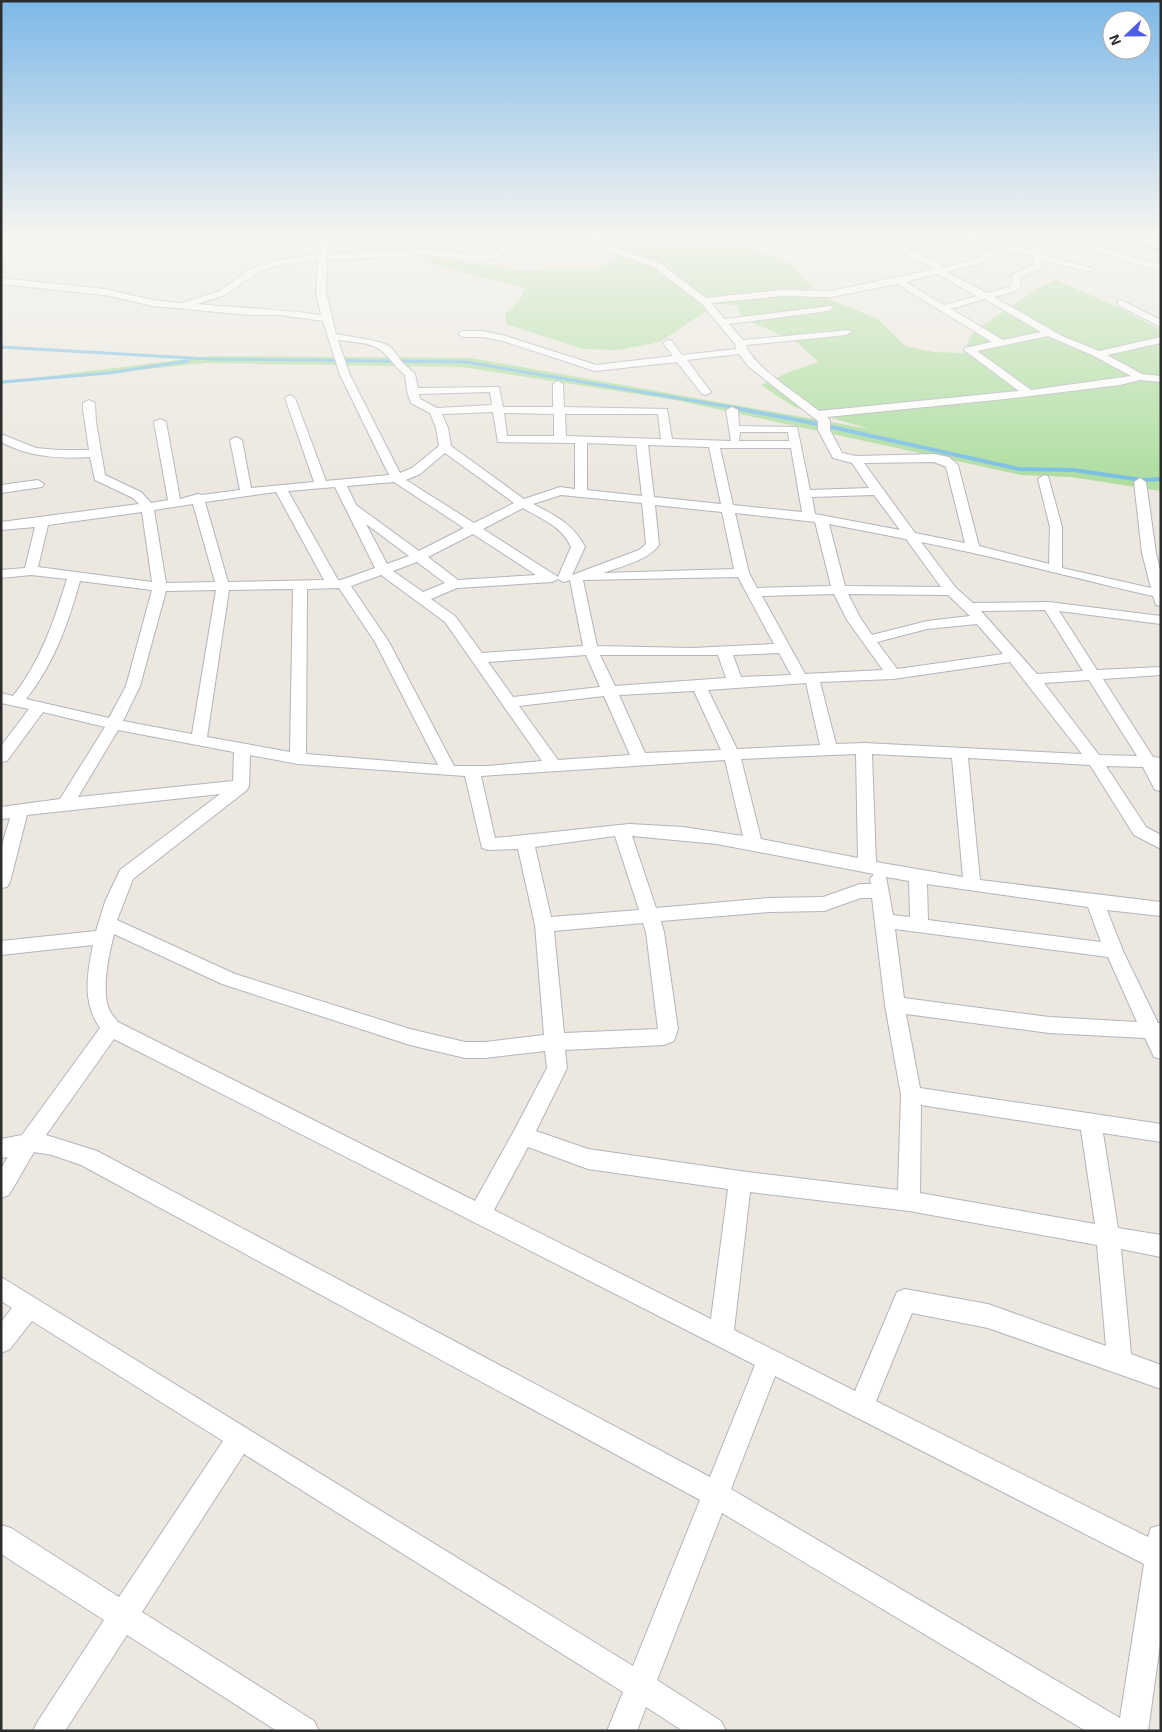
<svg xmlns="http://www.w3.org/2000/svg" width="1162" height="1732" viewBox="0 0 1162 1732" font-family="'Exo 2',sans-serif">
	<rect width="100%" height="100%" fill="#ece8df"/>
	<path fill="#afdea1" d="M 609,236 L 762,236 L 750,252 L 773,256 L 790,264 L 821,296 L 878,319 L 905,346 L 934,352 L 963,353 L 974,331 L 1037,289 L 1056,280 L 1116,306 L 1161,330 L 1161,491 L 1071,477 L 1022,475 L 675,400 L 462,367 L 206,363 L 1,384 L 1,382 L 211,356 L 471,358 L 870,429 L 794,407 L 761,385 L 789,372 L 819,362 L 795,341 L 742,318 L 737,305 L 710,304 L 706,311 L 660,342 L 618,350 L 583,349 L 506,324 L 505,314 L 520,300 L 525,288 L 428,263 L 435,258 L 516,270 L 535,271 L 547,268 L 597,269 L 613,263 L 621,251 L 599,245 Z"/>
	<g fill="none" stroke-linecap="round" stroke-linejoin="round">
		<path stroke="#7bbfe5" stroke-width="3" d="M 1,347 L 208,359 L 466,362 L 736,408
			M 1,382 L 109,373 L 188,361"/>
		<path stroke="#7bbfe5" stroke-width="4" d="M 729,407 L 818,424 L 1019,469 L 1073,470 L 1142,480 L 1161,479"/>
		<g stroke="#b3b4be" stroke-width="2">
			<path id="minor" d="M 316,236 L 324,236 L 327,242 L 327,254 L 428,249 L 480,256 L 495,252 L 519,236 L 528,236 L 501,256 L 480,262 L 428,255 L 327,260 L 326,292 L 336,334 L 376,341 L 390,346 L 402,362 L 415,374 L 418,388 L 499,387 L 503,407 L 553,407 L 553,384 L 558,381 L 563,384 L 564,407 L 667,409 L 672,439 L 731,441 L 726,410 L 732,407 L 738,410 L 739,426 L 797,427 L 810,490 L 869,488 L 852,463 L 833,458 L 818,430 L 818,421 L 749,367 L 739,354 L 687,360 L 711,392 L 706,395 L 702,394 L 677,362 L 595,371 L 503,341 L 483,337 L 463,337 L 458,334 L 463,331 L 483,331 L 506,336 L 596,365 L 673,356 L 663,343 L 668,340 L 672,341 L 682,355 L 736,349 L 735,344 L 701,303 L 654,267 L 613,253 L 588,236 L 598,236 L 611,242 L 619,249 L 660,263 L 706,298 L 781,290 L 831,291 L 935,269 L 895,248 L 888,238 L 891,236 L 902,236 L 897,239 L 901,244 L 945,267 L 973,260 L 995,248 L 961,238 L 960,236 L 972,236 L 1031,250 L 1050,239 L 1045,236 L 1059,236 L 1161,265 L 1161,271 L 1058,241 L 1037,254 L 1092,268 L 1092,272 L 1043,261 L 1040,269 L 1020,278 L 1021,285 L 1015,291 L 994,297 L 1062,336 L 1099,351 L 1161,337 L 1161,343 L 1107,355 L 1142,374 L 1161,376 L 1161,382 L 1140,380 L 1120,385 L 1005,399 L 827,417 L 830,420 L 830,430 L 842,453 L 856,456 L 934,454 L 949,457 L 958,465 L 979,546 L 1049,564 L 1050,527 L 1038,479 L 1044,475 L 1048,476 L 1062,527 L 1062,568 L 1151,588 L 1142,553 L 1134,482 L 1140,478 L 1146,482 L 1156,553 L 1161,574 L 1161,606 L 1156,605 L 1153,596 C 1076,579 999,557 921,542 L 956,588 L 973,603 L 1049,602 L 1161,616 L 1161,624 L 1059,611 L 1097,670 L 1161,667 L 1161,675 L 1103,679 L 1153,757 L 1161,758 L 1161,791 L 1155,790 L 1143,767 L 1106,766 L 1146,827 L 1161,835 L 1161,849 L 1134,835 L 1090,765 L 968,758 L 980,880 L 1161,902 L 1161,916 L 1107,910 L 1123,951 L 1158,1023 L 1161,1023 L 1161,1059 L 1154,1057 L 1145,1038 L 1049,1033 L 906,1014 L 920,1088 L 1161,1124 L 1161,1142 L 1103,1133 L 1118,1228 L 1161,1235 L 1161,1257 L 1121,1249 L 1131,1354 L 1161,1365 L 1161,1389 L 988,1328 L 912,1313 L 876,1401 L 1148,1537 L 1151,1528 L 1161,1525 L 1161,1637 L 1148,1731 L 1086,1731 L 722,1513 L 657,1680 L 721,1721 L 726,1731 L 683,1731 L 646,1707 L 637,1731 L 607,1731 L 623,1692 L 244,1454 L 142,1612 L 314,1721 L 319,1731 L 277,1731 L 127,1635 L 65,1731 L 33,1731 L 38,1721 L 104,1620 L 1,1554 L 1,1525 L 11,1528 L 119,1597 L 223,1441 L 32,1321 L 10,1349 L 1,1353 L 1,1322 L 12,1308 L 1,1301 L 1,1277 L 633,1666 L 700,1500 L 81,1165 L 52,1155 L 34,1152 L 9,1195 L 1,1198 L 1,1168 L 8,1157 L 1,1158 L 1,1139 L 22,1135 L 100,1028 C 82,1002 87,974 93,945 L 1,955 L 1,941 L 96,931 L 105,902 L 120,870 L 220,794 L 27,815 L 10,882 L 7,887 L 1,888 L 1,848 L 10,818 L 1,819 L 1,807 L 60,799 L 105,727 L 43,712 L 7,761 L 1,762 L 1,746 L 29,709 L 1,703 L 1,693 L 13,696 C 41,661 54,621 67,579 L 31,575 L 1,578 L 1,570 L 25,568 L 35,527 L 1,530 L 1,522 L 139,504 L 133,498 L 95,480 L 90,457 C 59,459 29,457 1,442 L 1,434 L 36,448 L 58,450 L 89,450 L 83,409 L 83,403 L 89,400 L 95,403 L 96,422 L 105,475 L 141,492 L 151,503 L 168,500 L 154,422 L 160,419 L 166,422 L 180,499 L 198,494 L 202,495 L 240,490 L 230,440 L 236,437 L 242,440 L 251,488 L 314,482 L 285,398 L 290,395 L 295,398 L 326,481 L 389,475 L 340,375 L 323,321 L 279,315 L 249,315 L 153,306 L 105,295 L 1,284 L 1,278 L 105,289 L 153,300 L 182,303 L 219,291 L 252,268 L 276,260 L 318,255 L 319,242 ZM 1003,250 L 1029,255 L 1034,261 L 1033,265 L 1012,275 L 1011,284 L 1009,287 L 987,293 L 946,272 L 979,264 ZM 318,260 L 316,292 L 321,315 C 280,309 239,308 197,304 L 225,295 L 258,272 L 277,266 ZM 937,274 L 977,296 L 944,305 L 906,282 ZM 897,284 L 992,342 L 965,348 L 964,350 L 1019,391 L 819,411 C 802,397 751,365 746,345 L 846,335 L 851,332 L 850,330 L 743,340 L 729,324 L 828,311 L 833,308 L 831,306 L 725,319 L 711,303 L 781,296 L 831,297 ZM 985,299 L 1041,332 L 1003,340 L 951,309 ZM 1048,336 L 1094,356 L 1131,376 L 1031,390 L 977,351 ZM 338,340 C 350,342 374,342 383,352 C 391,359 396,368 405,375 L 407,391 L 411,403 L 430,413 L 436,428 L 439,446 L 412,468 L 400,473 L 350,375 ZM 490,392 L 492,405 L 437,408 L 420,399 L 419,394 ZM 493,412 L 498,442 L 575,443 L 575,489 L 560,487 L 524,499 L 451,446 L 448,428 L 442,414 ZM 504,413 L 554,414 L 554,436 L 507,436 ZM 565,414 L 658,414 L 661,439 L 566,436 ZM 740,432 L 788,432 L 789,441 L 739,441 ZM 587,443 L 636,445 L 642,496 L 587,490 ZM 648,445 L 709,447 L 721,504 L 654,497 ZM 720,448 L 791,448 L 802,512 L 733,505 ZM 445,453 L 514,503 L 474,523 L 406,480 L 420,474 ZM 934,462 L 946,467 L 965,543 L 915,533 L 864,463 ZM 394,482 L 464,528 L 419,551 L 356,505 L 347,486 ZM 335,487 L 375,568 L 341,580 L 338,580 L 288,491 ZM 276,492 L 324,580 L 228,582 L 205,502 ZM 561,495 L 642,503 L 646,544 L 639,550 L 572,575 L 585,547 C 574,524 554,515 533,504 ZM 874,495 L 900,530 L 815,514 L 812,497 ZM 193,504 L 215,582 L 166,583 L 154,510 ZM 655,505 L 722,512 L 734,569 L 603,573 C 622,566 647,561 659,545 ZM 523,508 C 541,519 562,526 571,547 L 558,577 L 483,529 ZM 142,512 L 152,582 L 38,567 L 48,525 ZM 735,513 L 815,522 L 831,586 L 757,588 L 749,573 ZM 366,524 L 409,556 L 387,564 ZM 829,524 L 906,539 L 941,587 L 845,586 ZM 473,534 L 536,575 L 458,580 L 428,557 ZM 417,562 L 445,583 L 423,592 L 393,571 ZM 381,575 L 445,622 L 542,761 L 487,766 L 454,766 L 389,642 L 351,586 ZM 738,577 L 774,644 L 692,648 L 597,646 L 583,580 ZM 558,579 L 564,582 L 570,580 L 583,646 L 482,653 L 455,616 L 431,599 L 457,588 L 552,582 ZM 80,581 L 152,590 L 126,686 L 109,718 L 26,699 C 54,664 68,624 80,581 ZM 339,588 L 375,642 L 438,765 L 306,754 L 307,589 ZM 293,589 L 290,752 L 207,737 L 229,590 ZM 216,590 L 192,734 L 123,721 L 140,686 L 166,591 ZM 834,594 L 847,620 L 883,670 L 805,674 L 762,596 ZM 848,594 L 948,595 L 970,616 L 927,621 L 872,635 L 861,619 ZM 1045,610 L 1083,671 L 1037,674 L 981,611 ZM 977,624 L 1003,654 L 897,669 L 877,642 L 927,629 ZM 779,653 L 791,675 L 741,677 L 733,655 ZM 586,655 L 600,687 L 513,697 L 488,662 ZM 600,655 L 718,655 L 726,678 L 615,686 ZM 1010,662 L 1082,754 L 864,743 L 836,744 L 820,682 L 893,679 ZM 1089,680 L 1137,756 L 1099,755 L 1044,683 ZM 806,683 L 820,745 L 737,749 L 708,690 ZM 694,691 L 721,750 L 645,753 L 619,695 ZM 604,696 L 630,755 L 558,760 L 519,706 ZM 118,730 L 234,752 L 233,781 L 78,797 ZM 856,754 L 858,858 L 761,839 L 741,759 ZM 872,754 L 952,758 L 963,877 L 876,862 ZM 250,755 L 298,764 L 465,776 L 482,848 L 488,850 L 518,849 L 535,925 L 544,1035 L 485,1042 L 465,1042 L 410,1029 L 235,974 L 117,920 L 133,879 L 247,790 L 249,786 ZM 725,760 L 743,836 L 683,827 L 629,824 L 495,838 L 481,776 ZM 615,836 L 639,910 L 551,917 L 535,847 ZM 632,836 L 717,844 L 874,874 L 870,879 L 871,884 L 860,884 L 823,897 L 769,898 L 656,908 ZM 886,877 L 909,881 L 910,917 L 893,915 ZM 927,884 L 1088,907 L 1101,942 L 928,920 ZM 861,898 L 872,898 L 885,1005 L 901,1095 L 898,1190 L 740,1171 L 588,1149 L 536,1131 L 567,1068 L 565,1050 L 664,1045 L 674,1041 L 678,1029 L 664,932 L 661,921 L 769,912 L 824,911 ZM 643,923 L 646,932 L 658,1029 L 564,1033 L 554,931 ZM 895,929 L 1108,957 L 1137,1022 L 1049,1017 L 904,998 ZM 114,934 L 222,984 L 410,1045 L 465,1058 L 485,1058 L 545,1051 L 547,1068 L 515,1129 L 475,1201 L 118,1022 C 115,1018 111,1014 109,1009 C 101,990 109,954 114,934 ZM 114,1039 L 755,1365 L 710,1477 L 97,1151 L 46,1135 ZM 921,1105 L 1081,1130 L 1095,1224 L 920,1193 ZM 528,1147 L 588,1169 L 728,1189 L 711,1319 L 494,1210 ZM 750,1192 L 909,1211 L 1097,1245 L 1106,1346 L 988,1304 L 905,1289 L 897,1292 L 855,1391 L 734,1330 ZM 775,1376 L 1144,1564 L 1120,1718 L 731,1489 Z
				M 1121,300 L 1161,320 L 1161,327 L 1118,305 L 1118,301 Z
				M 38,480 L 44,484 L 42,487 L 1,493 L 1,485 Z"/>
		</g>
		<use href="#minor" fill="#fff" fill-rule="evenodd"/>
		<path stroke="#a2a3b4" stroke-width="2" d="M 1108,236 L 1161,251
			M 1142,236 L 1161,241"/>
	</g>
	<linearGradient id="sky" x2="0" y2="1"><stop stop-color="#7cb8e7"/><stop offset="0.49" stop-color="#f6f5f1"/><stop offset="1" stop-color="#f6f5f1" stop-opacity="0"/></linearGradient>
	<rect width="1162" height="478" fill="url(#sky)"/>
	<rect width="1162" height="1732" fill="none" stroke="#2c2c2c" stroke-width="5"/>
	<g transform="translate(1127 35) rotate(248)"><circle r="24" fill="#ffffff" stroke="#ababab"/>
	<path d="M0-4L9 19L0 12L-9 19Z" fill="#4d5beb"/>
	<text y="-8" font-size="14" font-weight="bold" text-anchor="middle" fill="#2c2c2c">N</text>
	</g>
</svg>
